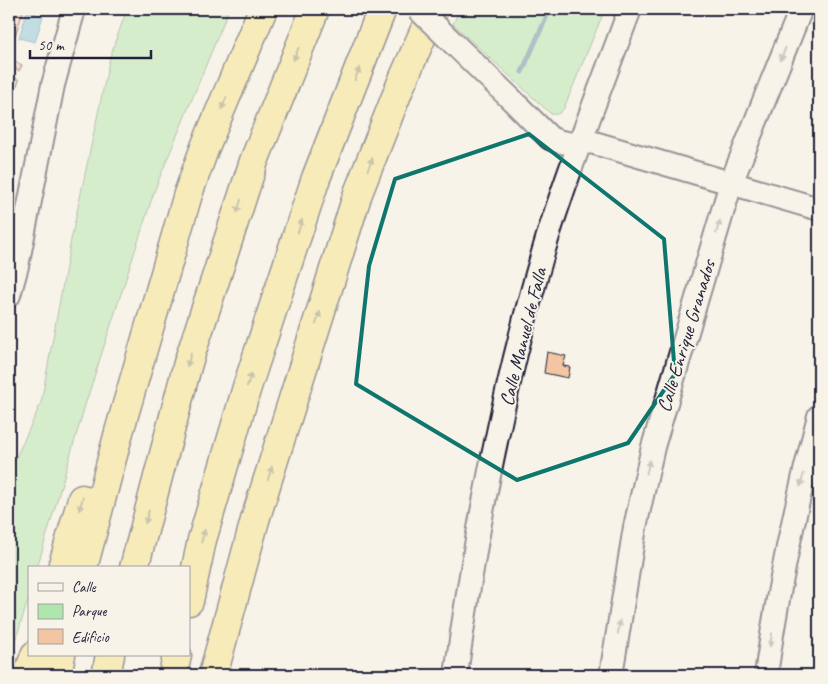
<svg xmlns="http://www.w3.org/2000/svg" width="828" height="684" viewBox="0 0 828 684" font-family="Caveat,sans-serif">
	<rect width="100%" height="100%" fill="#f7f3e8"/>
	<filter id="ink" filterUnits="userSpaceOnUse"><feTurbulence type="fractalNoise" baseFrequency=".02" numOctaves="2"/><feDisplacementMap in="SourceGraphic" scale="10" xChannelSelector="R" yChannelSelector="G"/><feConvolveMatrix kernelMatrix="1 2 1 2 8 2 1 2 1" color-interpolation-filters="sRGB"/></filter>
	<g filter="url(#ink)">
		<path fill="#aee7ab" stroke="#688473" d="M 127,9 L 229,9 L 155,189 L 86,402 L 37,568 L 29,568 L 29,597 L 9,661 L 9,473 L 41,403 L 71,240 L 110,57 Z
			M 460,9 L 605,9 L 564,108 C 560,114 557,115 551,114 L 453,24 Z"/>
		<path fill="#80c4e1" stroke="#5a839f" d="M 27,11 L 43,16 L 35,42 L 19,38 Z"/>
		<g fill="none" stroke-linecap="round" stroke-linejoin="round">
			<path stroke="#5a839f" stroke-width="5" d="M 522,72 L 550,9"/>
		</g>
		<path fill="#f3c5a2" stroke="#22223b" d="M 9,9 L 24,9 L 15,36 L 9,34 Z
			M 9,58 L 22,65 L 19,71 L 16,69 L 12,76 L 9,74 Z
			M 9,74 L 19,80 L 17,86 L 13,84 L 9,90 Z
			M 9,90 L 17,94 L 14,100 L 10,98 L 9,100 Z
			M 9,105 L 14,108 L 12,113 L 9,112 Z
			M 547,352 L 566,356 L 563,366 L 570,367 L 568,378 L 544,373 Z"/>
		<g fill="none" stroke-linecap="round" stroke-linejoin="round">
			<g stroke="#22223b" stroke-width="26">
				<path id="minor" d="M 511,99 L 550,138 C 564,145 576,144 591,142 L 819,209
					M 9,295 L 17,266 L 53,85 L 74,9
					M 456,675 C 476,527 505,379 548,236 C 572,159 602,84 630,9
					M 611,675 L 635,527 L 653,447 L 731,183 L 801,9
					M 766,675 C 778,587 796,502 819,416"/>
			</g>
			<g stroke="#22223b" stroke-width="31">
				<path id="highway" d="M 62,568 L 82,499
					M 83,568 L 119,432 L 188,194 L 205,147 L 263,9
					M 134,568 L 188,363 L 254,161 L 315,9
					M 189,601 L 202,540 L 247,387 L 316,178 L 382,9
					M 28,675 L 35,655
					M 57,675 L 61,655
					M 106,675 L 110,655
					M 173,675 L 177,655
					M 213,675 L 255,520 L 358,193 L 401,84 L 434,9"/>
			</g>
			<use href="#minor" stroke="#f7f3e8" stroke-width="22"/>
			<use href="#highway" stroke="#f5e382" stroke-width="28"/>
			<g stroke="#22223b" stroke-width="26" stroke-linecap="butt">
				<path id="minor-bridge" d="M 418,9 L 511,99"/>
			</g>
			<use href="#minor-bridge" stroke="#f7f3e8" stroke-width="22"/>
		</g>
		<defs><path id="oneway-solid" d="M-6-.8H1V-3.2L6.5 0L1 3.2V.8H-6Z" transform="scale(1.25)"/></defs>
		<g fill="#968c62">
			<use href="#oneway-solid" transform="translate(296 54) rotate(112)"/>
			<use href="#oneway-solid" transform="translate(357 74) rotate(-69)"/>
			<use href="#oneway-solid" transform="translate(224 103) rotate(112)"/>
			<use href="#oneway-solid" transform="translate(370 164) rotate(-69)"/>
			<use href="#oneway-solid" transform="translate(239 206) rotate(108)"/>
			<use href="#oneway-solid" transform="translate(300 226) rotate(-72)"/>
			<use href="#oneway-solid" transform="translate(318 318) rotate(-72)"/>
			<use href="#oneway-solid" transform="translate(189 360) rotate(107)"/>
			<use href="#oneway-solid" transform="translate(249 380) rotate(-72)"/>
			<use href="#oneway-solid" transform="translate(270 473) rotate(-73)"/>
			<use href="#oneway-solid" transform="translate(81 504) rotate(106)"/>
			<use href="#oneway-solid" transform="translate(147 517) rotate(105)"/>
			<use href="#oneway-solid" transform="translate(203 536) rotate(-75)"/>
		</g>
		<g fill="#97959a">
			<use href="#oneway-solid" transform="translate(783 54) rotate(112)"/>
			<use href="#oneway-solid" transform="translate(718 227) rotate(-73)"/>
			<use href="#oneway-solid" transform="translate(648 467) rotate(-78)"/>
			<use href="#oneway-solid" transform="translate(802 480) rotate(104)"/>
			<use href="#oneway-solid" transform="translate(619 627) rotate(-81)"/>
			<use href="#oneway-solid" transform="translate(771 640) rotate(99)"/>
		</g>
	</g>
	<path d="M0 0H828V684H0ZM 529,134 L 664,239 L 675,374 L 628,443 L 517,480 L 356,384 L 369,266 L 395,179 Z" fill="#f7f3e8" fill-opacity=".55" fill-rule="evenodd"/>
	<path fill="none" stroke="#0f766e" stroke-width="4" stroke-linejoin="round" d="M 529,134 L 664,239 L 675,374 L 628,443 L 517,480 L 356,384 L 369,266 L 395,179 Z"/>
	<g text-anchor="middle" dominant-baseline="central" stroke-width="4" stroke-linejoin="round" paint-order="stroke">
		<g font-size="20" fill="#22223b" stroke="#f7f3e8">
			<text transform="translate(686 336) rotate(-73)">Calle Enrique Granados</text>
			<text transform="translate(523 337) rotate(-76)">Calle Manuel de Falla</text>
		</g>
	</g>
	<rect width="828" height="684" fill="none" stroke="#f7f3e8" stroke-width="30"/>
	<rect x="15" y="15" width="798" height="654" fill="none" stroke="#22223b" stroke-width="2" filter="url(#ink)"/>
	<rect x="28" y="566" width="162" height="90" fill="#f7f3e8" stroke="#a29fa3"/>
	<rect x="38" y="583" width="25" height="8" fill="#f7f3e8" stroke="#a29fa3"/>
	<text x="72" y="592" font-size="15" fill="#22223b">Calle</text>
	<rect x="38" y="604" width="25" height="15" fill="#aee7ab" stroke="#a29fa3"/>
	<text x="72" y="616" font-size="15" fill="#22223b">Parque</text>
	<rect x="38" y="629" width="25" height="15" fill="#f3c5a2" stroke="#a29fa3"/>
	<text x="72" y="642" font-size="15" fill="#22223b">Edificio</text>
	<path d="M30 50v8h121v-8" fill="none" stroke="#22223b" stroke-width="2.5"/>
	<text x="38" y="50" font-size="15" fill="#22223b" stroke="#f7f3e8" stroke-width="4" paint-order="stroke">50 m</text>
</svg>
